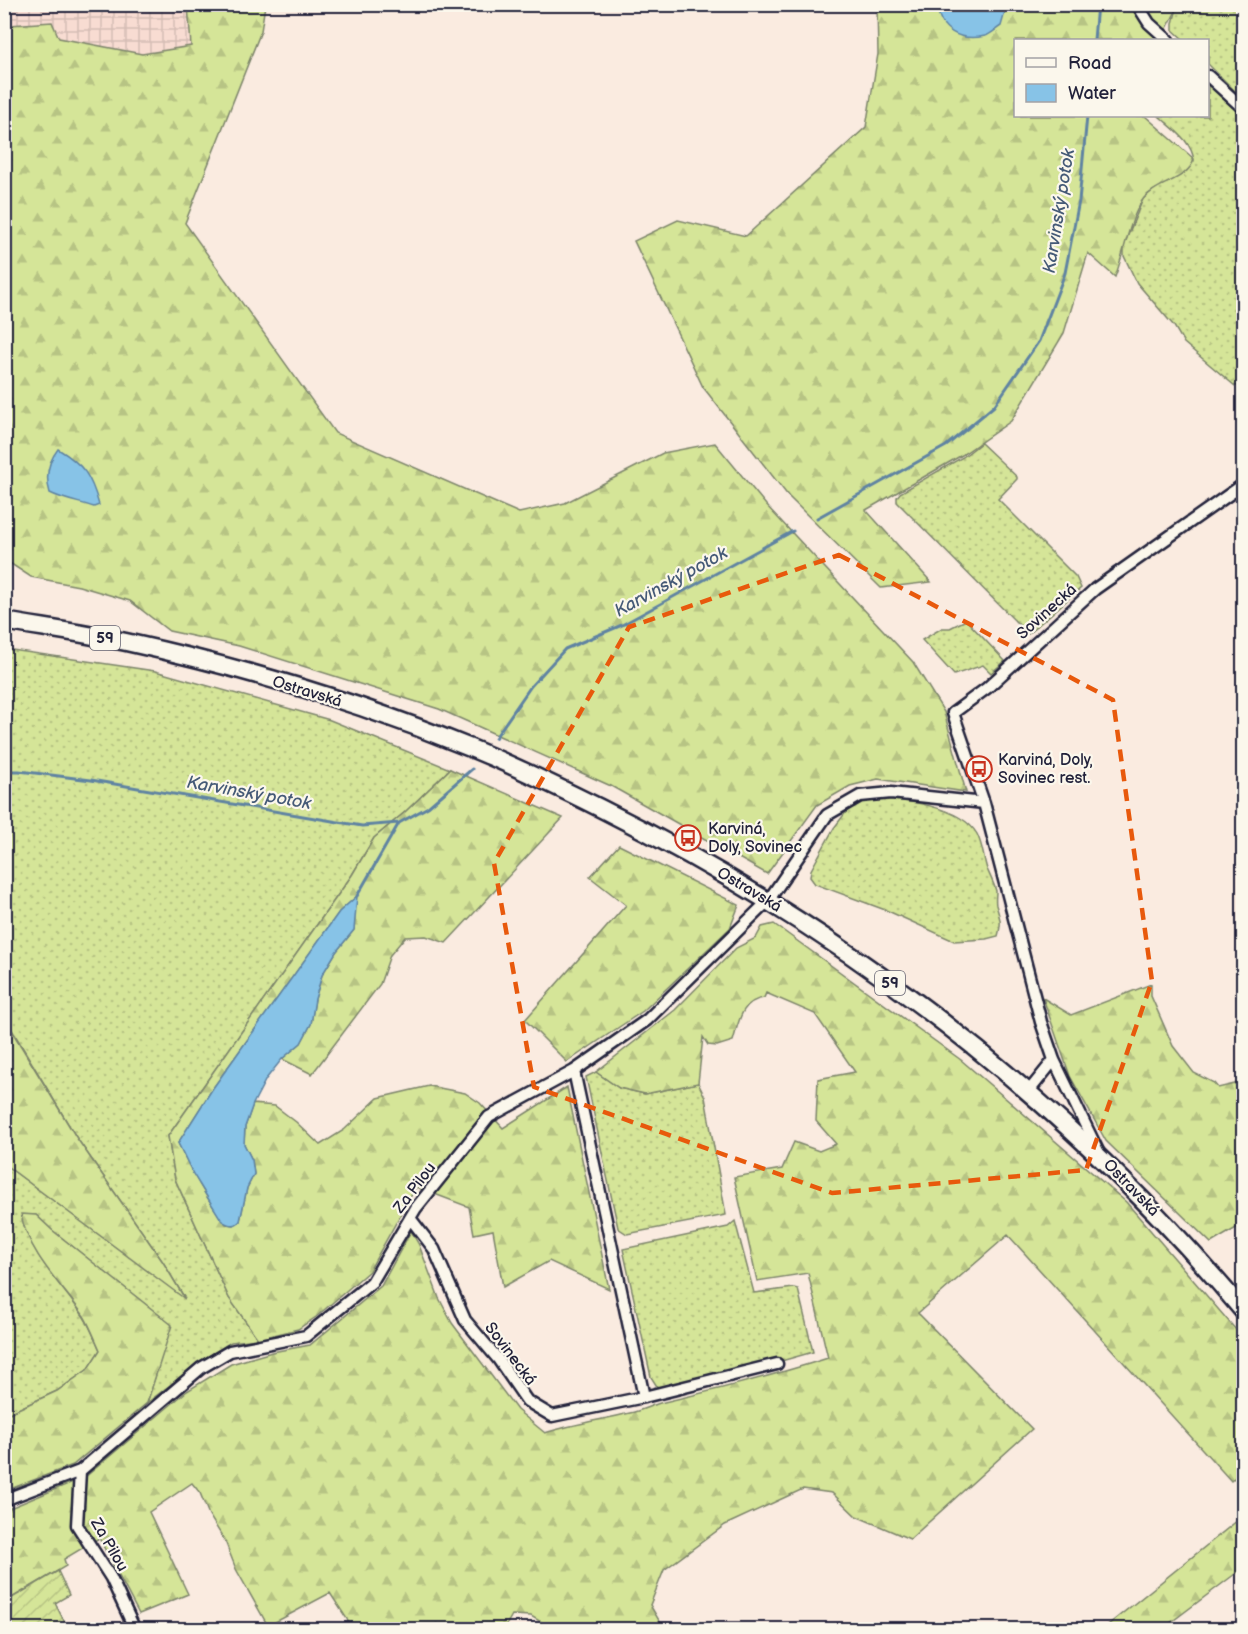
<svg xmlns="http://www.w3.org/2000/svg" width="1248" height="1634" viewBox="0 0 1248 1634" font-family="'Balsamiq Sans',sans-serif">
	<defs>
		<pattern id="industrial-grid" width="8" height="8" patternUnits="userSpaceOnUse" patternTransform="scale(1.5)"><rect width="8" height="8" fill="#f8dcd2"/><path d="M0 4h8M4 0v8" fill="none" stroke="#d4bcb5"/></pattern>
		<pattern id="grass-dots" width="8" height="8" patternUnits="userSpaceOnUse" patternTransform="scale(1.5)"><rect width="8" height="8" fill="#d5e598"/><path d="M2 2h.1M6 6h.1" fill="none" stroke="#b7c484" stroke-width="1.8" stroke-linecap="round"/></pattern>
		<pattern id="forest-firs" width="22" height="20" patternUnits="userSpaceOnUse" patternTransform="scale(1.5)"><rect width="22" height="20" fill="#d5e598"/><path d="M5 1l3.5 6h-7zM16 11l3.5 6h-7z" fill="#b7c484"/></pattern>
		<pattern id="garden-furrows" width="10" height="10" patternUnits="userSpaceOnUse" patternTransform="scale(1.5)"><rect width="10" height="10" fill="#d5e598"/><path d="M-1 1l2-2M0 10L10 0M9 11l2-2" fill="none" stroke="#b7c484"/></pattern>
	</defs>
	<rect width="100%" height="100%" fill="#faebe0"/>
	<filter id="ink" filterUnits="userSpaceOnUse"><feTurbulence type="fractalNoise" baseFrequency=".0167" numOctaves="2"/><feDisplacementMap in="SourceGraphic" scale="12" xChannelSelector="R" yChannelSelector="G"/><feConvolveMatrix kernelMatrix="1 2 1 2 8 2 1 2 1" color-interpolation-filters="sRGB"/></filter>
	<g filter="url(#ink)">
		<path fill="url(#industrial-grid)" d="M 5,5 L 188,5 L 191,46 L 142,54 L 59,38 L 10,25 L 5,32 Z"/>
		<path fill="url(#grass-dots)" stroke="#7c846a" stroke-width="1.5" d="M 1178,5 L 1243,5 L 1243,99 L 1208,64 L 1208,40 L 1184,40 L 1173,30 L 1173,23 Z
			M 1208,84 L 1243,117 L 1243,385 L 1235,386 L 1184,343 L 1174,326 L 1137,283 L 1124,256 L 1124,245 L 1143,199 L 1158,186 L 1175,178 L 1194,161 C 1192,141 1173,129 1159,116 L 1208,116 Z
			M 981,443 L 1017,477 L 1017,479 L 998,499 L 1076,577 L 1081,588 L 1028,634 L 897,502 L 897,497 L 900,493 L 963,457 Z
			M 966,620 L 1005,661 L 991,673 L 983,665 L 954,675 L 922,640 L 942,628 L 950,628 Z
			M 5,649 L 155,671 L 330,720 L 450,769 L 405,812 L 374,838 L 352,875 L 168,1136 L 175,1179 L 229,1298 L 258,1339 L 231,1342 L 202,1360 L 147,1403 L 171,1325 L 52,1230 L 36,1215 L 22,1215 C 27,1251 63,1287 84,1317 C 90,1326 95,1339 100,1350 L 87,1370 L 57,1391 L 5,1415 L 4,1162 L 8,1167 L 184,1297 L 163,1262 L 76,1137 L 5,1018 Z
			M 870,799 C 900,798 961,806 977,834 C 983,846 983,857 987,869 C 990,876 994,884 996,891 C 996,896 995,900 996,905 C 1000,919 1002,921 998,936 L 986,939 L 954,941 L 888,911 L 815,884 L 810,877 L 811,870 L 834,828 L 849,808 Z
			M 596,1072 L 619,1088 L 645,1094 L 698,1083 L 705,1097 L 726,1215 L 627,1234 L 618,1228 L 586,1077 Z
			M 735,1221 L 754,1293 L 794,1288 L 798,1289 L 813,1352 L 711,1381 L 658,1388 L 651,1377 L 623,1249 L 728,1227 Z"/>
		<path fill="url(#forest-firs)" stroke="#7c846a" stroke-width="1.5" d="M 188,5 L 265,5 L 261,31 L 185,223 L 335,433 L 519,513 L 565,503 L 663,453 L 715,443 L 766,505 L 913,662 L 944,712 L 966,792 L 878,779 L 850,786 L 817,805 L 767,874 L 611,786 L 439,709 L 239,646 L 169,631 L 130,601 L 79,586 L 31,577 L 5,560 L 5,522 L 10,488 L 4,467 L 5,32 L 10,25 L 52,22 L 59,38 L 142,54 L 191,46 Z
			M 877,5 L 1179,5 L 1161,40 L 1016,40 L 1016,116 L 1145,116 L 1194,159 C 1189,180 1157,182 1144,198 C 1130,216 1124,254 1115,277 L 1088,253 L 1064,333 L 1011,421 L 962,455 L 866,510 L 931,582 L 881,588 L 789,497 L 703,387 L 634,241 L 678,220 L 746,236 L 866,127 L 878,54 Z
			M 450,769 L 563,818 L 446,943 L 426,936 L 405,937 L 390,955 L 380,984 L 312,1074 L 282,1059 L 301,1043 L 311,1024 L 315,999 L 322,975 L 336,952 L 354,930 L 356,897 L 339,912 L 213,1088 L 178,1143 C 192,1172 206,1199 226,1224 L 234,1225 L 240,1221 L 247,1188 L 254,1174 L 252,1160 L 244,1144 L 245,1127 L 253,1104 L 275,1106 L 296,1122 L 320,1145 L 344,1130 L 378,1098 L 429,1086 L 465,1093 L 480,1103 L 503,1128 L 567,1087 L 609,1289 L 549,1261 L 503,1287 L 493,1230 L 474,1234 L 469,1207 L 416,1187 L 369,1271 L 316,1317 L 298,1329 L 258,1339 L 229,1298 L 175,1179 L 168,1136 L 352,875 L 374,838 L 405,812 Z
			M 619,845 L 739,905 L 730,928 L 643,1011 L 567,1062 L 525,1020 L 626,905 L 590,877 Z
			M 774,924 L 961,1060 L 1126,1202 L 1243,1338 L 1243,1470 L 1231,1481 L 1008,1235 L 918,1313 L 1032,1429 L 910,1539 L 856,1516 L 832,1493 L 803,1489 L 725,1525 L 664,1570 L 650,1605 L 664,1629 L 553,1629 L 531,1616 L 512,1615 L 504,1629 L 351,1629 L 347,1619 L 330,1593 L 268,1626 L 236,1569 L 225,1541 L 209,1515 L 200,1493 L 192,1483 L 149,1512 L 188,1594 L 139,1614 L 99,1538 L 64,1559 L 66,1566 L 5,1602 L 5,1510 L 85,1477 L 187,1391 L 231,1364 L 272,1352 L 310,1345 L 381,1286 L 411,1231 L 419,1245 L 439,1298 L 452,1323 L 517,1410 L 545,1433 C 573,1424 601,1420 630,1413 C 640,1411 650,1406 660,1403 C 717,1390 772,1376 828,1358 L 808,1273 L 757,1281 L 734,1177 L 782,1169 L 794,1142 L 819,1151 L 836,1144 L 816,1121 L 818,1079 L 855,1072 L 815,1014 L 766,993 L 764,998 C 741,1001 739,1021 733,1041 L 717,1046 L 708,1045 L 703,1037 L 698,1083 L 645,1094 L 619,1088 L 596,1072 L 675,1010 L 736,948 L 756,938 L 762,927 Z
			M 1151,984 L 1151,996 L 1173,1046 L 1194,1073 L 1214,1083 L 1218,1088 L 1243,1082 L 1243,1224 L 1211,1243 L 1106,1141 L 1070,1076 L 1043,998 L 1071,1015 Z
			M 4,1018 L 76,1137 L 163,1262 L 185,1299 L 8,1167 L 5,1162 Z
			M 21,1214 L 36,1215 L 52,1230 L 172,1325 L 147,1403 L 73,1465 L 5,1491 L 5,1415 L 57,1391 L 87,1370 L 100,1350 C 95,1339 90,1326 84,1316 C 62,1286 27,1251 21,1214 Z
			M 1243,1516 L 1243,1568 L 1162,1629 L 1103,1629 Z"/>
		<path fill="url(#garden-furrows)" stroke="#7c846a" stroke-width="1.5" d="M 58,1571 L 69,1595 L 55,1603 L 68,1629 L 6,1629 L 5,1602 Z"/>
		<path fill="#87c3e7" stroke="#5f83a2" stroke-width="1.5" d="M 937,5 L 1007,4 L 1007,5 L 1001,26 C 996,29 990,35 985,36 C 959,42 939,30 937,5 Z
			M 58,449 C 84,465 91,476 99,505 L 94,507 C 79,502 64,500 50,493 C 45,477 48,462 58,449 Z
			M 357,896 L 354,930 L 336,952 L 322,975 L 315,999 L 311,1024 L 301,1043 L 282,1059 L 266,1079 L 253,1104 L 245,1127 L 244,1144 L 252,1160 L 254,1174 L 247,1188 L 240,1221 C 235,1227 228,1225 222,1221 L 193,1174 L 178,1143 L 213,1088 L 339,912 Z"/>
		<g fill="none" stroke-linecap="round" stroke-linejoin="round">
			<path stroke="#5f83a2" stroke-width="3" d="M 1094,40 L 1097,4
				M 817,518 L 946,446 L 994,406 L 1039,341 L 1065,273 L 1079,201 L 1087,116
				M 495,738 L 531,686 L 565,649 L 622,625 L 793,531
				M 4,771 L 19,771 L 91,780 L 362,826 L 399,823 L 428,807 L 472,769
				M 357,896 L 399,823"/>
			<g stroke="#22223b" stroke-width="15">
				<path id="street" d="M 1137,4 L 1149,23 L 1168,40
					M 1208,76 L 1244,109
					M 574,1071 L 644,1397
					M 1029,1091 L 1054,1060
					M 1098,1151 L 1054,1060 L 1041,1022 L 984,803 L 953,713 L 987,688 L 1095,589 L 1244,484
					M 410,1218 L 434,1249 L 465,1320 L 498,1359 L 527,1401 L 552,1416 L 644,1397 L 777,1364
					M 80,1471 L 77,1525 L 111,1578 L 135,1630
					M 4,1500 L 80,1471 L 201,1368 L 230,1351 L 306,1336 L 372,1282 L 416,1208 L 489,1117 L 574,1071 L 647,1020 L 768,901 L 827,815 L 860,796 L 891,793 L 984,803"/>
			</g>
			<g stroke="#22223b" stroke-width="21">
				<path id="primary" d="M 4,621 C 45,628 86,634 126,642 C 240,667 360,703 468,747 C 513,765 556,786 600,808 C 849,932 1065,1098 1244,1312"/>
			</g>
			<use href="#street" stroke="#fbf7ec" stroke-width="10"/>
			<use href="#primary" stroke="#fbf7ec" stroke-width="16"/>
		</g>
	</g>
	<path fill="none" stroke="#e8590c" stroke-width="4.5" stroke-dasharray="12 8" stroke-linejoin="round" d="M 839,555 L 1113,700 L 1152,981 L 1086,1170 L 832,1193 L 534,1087 L 494,863 L 629,627 Z"/>
	<defs>
		<g id="bus-ring" transform="scale(1.35)"><circle r="9.5" fill="#fbf7ec" stroke="#c8321e" stroke-width="1.5"/><path d="M-5-6H5V4H4V6H2V4H-2V6H-4V4H-5ZM-3.5-4V0h7V-4ZM-3.5 1.2v1.5H-2V1.2ZM2 1.2v1.5H3.5V1.2Z" fill="#c8321e"/></g>
	</defs>
	<g fill-rule="evenodd">
		<use href="#bus-ring" x="979" y="769"/>
		<use href="#bus-ring" x="688" y="838"/>
	</g>
	<g text-anchor="middle" dominant-baseline="central" stroke-width="4.5" stroke-linejoin="round" paint-order="stroke">
		<g fill="#fbf7ec" stroke="#636270" stroke-width="1.5">
			<rect x="90" y="626" width="30" height="24" rx="4.5"/>
			<rect x="875" y="971" width="30" height="24" rx="4.5"/>
		</g>
		<g font-size="15" font-weight="bold" fill="#22223b">
			<text x="105" y="638">59</text>
			<text x="890" y="983">59</text>
		</g>
		<g font-size="16" fill="#22223b" stroke="#fbf7ec">
			<text transform="translate(1047 612) rotate(-42)">Sovinecká</text>
			<text transform="translate(307 692) rotate(17)">Ostravská</text>
			<text transform="translate(749 890) rotate(31)">Ostravská</text>
			<text transform="translate(415 1188) rotate(-53)">Za Pilou</text>
			<text transform="translate(1131 1188) rotate(46)">Ostravská</text>
			<text transform="translate(510 1354) rotate(53)">Sovinecká</text>
			<text transform="translate(109 1545) rotate(60)">Za Pilou</text>
		</g>
		<g font-size="16" fill="#22223b" stroke="#fbf7ec" text-anchor="start">
			<text x="998" y="760">Karviná, Doly,<tspan x="998" dy="18">Sovinec rest.</tspan></text>
			<text x="708" y="829">Karviná,<tspan x="708" dy="18">Doly, Sovinec</tspan></text>
		</g>
		<g font-size="18" font-style="italic" fill="#455a77" stroke="#fbf7ec">
			<text transform="translate(1059 211) rotate(-81)">Karvinský potok</text>
			<text transform="translate(671 582) rotate(-29)">Karvinský potok</text>
			<text transform="translate(249 793) rotate(10)">Karvinský potok</text>
		</g>
	</g>
	<rect width="1248" height="1634" fill="none" stroke="#fbf7ec" stroke-width="24"/>
	<rect x="12" y="12" width="1224" height="1610" fill="none" stroke="#22223b" stroke-width="2" filter="url(#ink)"/>
	<rect x="1014" y="39" width="195" height="78" fill="#fbf7ec" stroke="#a4a2a5" stroke-width="1.5"/>
	<rect x="1026" y="58" width="30" height="9" fill="#fbf7ec" stroke="#a4a2a5" stroke-width="1.5"/>
	<text x="1068" y="69" font-size="18" fill="#22223b">Road</text>
	<rect x="1026" y="84" width="30" height="18" fill="#87c3e7" stroke="#a4a2a5" stroke-width="1.5"/>
	<text x="1068" y="99" font-size="18" fill="#22223b">Water</text>
</svg>
